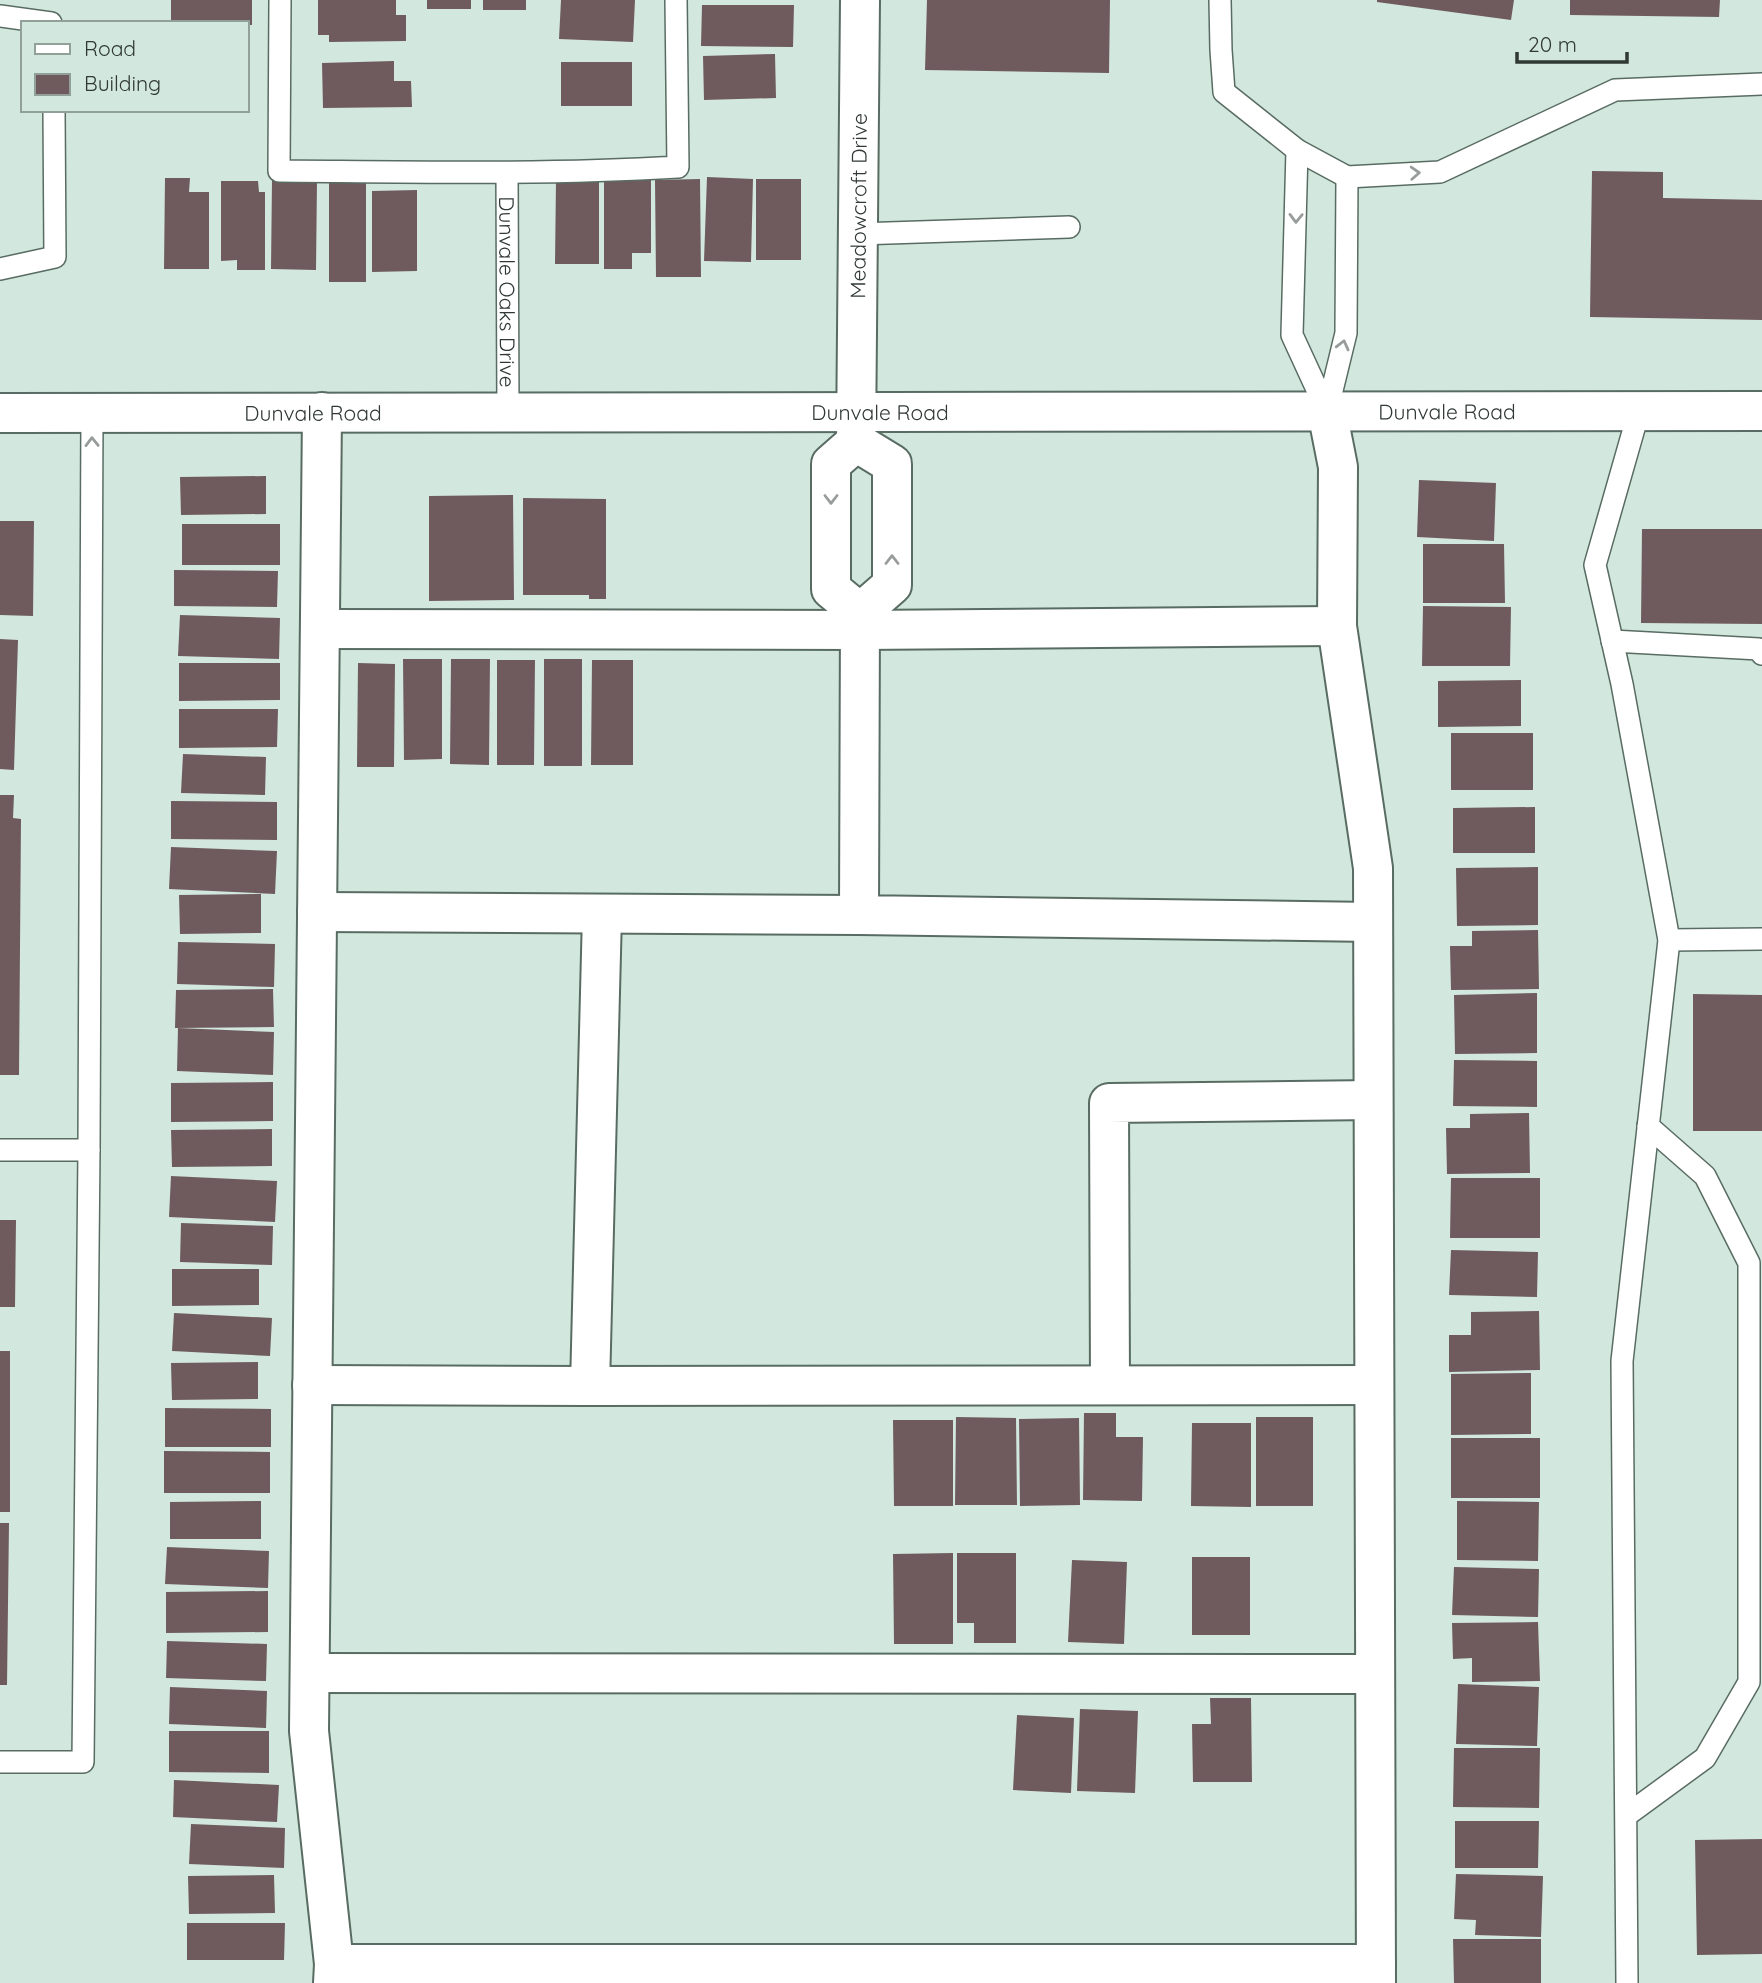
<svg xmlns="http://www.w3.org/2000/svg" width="1762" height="1983" viewBox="0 0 1762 1983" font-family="Quicksand,sans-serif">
	<rect width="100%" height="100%" fill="#d2e7dd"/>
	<path fill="#6f5b5e" d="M 171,0 L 252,0 L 252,25 L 247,25 L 247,23 L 171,23 Z
		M 318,0 L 396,0 L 396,15 L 406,15 L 406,41 L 329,42 L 329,35 L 318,35 Z
		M 427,0 L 471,0 L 471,9 L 427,9 Z
		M 483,0 L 526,0 L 526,10 L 483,10 Z
		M 561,0 L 635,0 L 633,42 L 559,39 Z
		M 927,0 L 1110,0 L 1109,73 L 925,70 Z
		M 1377,0 L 1514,0 L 1511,20 L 1377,2 Z
		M 1570,0 L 1720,0 L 1719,17 L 1570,15 Z
		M 702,5 L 794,5 L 793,47 L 701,46 Z
		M 775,54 L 776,98 L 704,100 L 703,56 Z
		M 394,61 L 394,81 L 411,81 L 412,107 L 323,108 L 322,63 Z
		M 561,62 L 632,62 L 632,106 L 561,106 Z
		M 1592,171 L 1663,172 L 1663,198 L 1762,200 L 1762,320 L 1590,317 Z
		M 707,177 L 753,179 L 751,262 L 704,261 Z
		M 165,178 L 190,178 L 189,192 L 209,192 L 209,269 L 164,269 Z
		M 604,178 L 651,178 L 651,253 L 632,253 L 632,269 L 604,269 Z
		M 700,179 L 701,277 L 656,277 L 655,180 Z
		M 756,179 L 801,179 L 801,260 L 756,260 Z
		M 272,180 L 317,181 L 316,270 L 271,269 Z
		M 599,180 L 599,264 L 555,264 L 556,181 Z
		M 221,181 L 258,181 L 259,192 L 265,192 L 265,270 L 237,270 L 237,260 L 221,261 Z
		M 329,181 L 366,181 L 366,282 L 329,282 Z
		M 417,190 L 417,271 L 372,272 L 372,191 Z
		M 266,476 L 266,514 L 181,515 L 180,477 Z
		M 1419,480 L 1496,483 L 1494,541 L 1417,537 Z
		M 513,495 L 514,600 L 429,601 L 429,496 Z
		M 523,498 L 606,499 L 606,599 L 589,599 L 589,595 L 523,595 Z
		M 0,521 L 34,521 L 33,616 L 0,615 Z
		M 182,524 L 280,524 L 280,565 L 182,565 Z
		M 1642,529 L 1762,529 L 1762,624 L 1641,623 Z
		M 1423,544 L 1504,544 L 1505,603 L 1423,603 Z
		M 174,570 L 278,571 L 277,607 L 174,606 Z
		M 1423,606 L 1511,607 L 1510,666 L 1422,666 Z
		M 180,615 L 280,618 L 279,659 L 178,656 Z
		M 0,639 L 18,640 L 14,770 L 0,769 Z
		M 403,659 L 442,659 L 442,759 L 404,760 Z
		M 451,659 L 490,659 L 489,765 L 450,764 Z
		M 544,659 L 582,659 L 582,766 L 544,766 Z
		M 497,660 L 535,660 L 534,765 L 497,765 Z
		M 592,660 L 633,660 L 633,765 L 591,765 Z
		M 179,663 L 280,663 L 280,700 L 179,701 Z
		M 358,663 L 395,664 L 394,767 L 357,767 Z
		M 1521,680 L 1521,726 L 1438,727 L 1438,681 Z
		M 179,709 L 278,709 L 277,747 L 179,748 Z
		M 1451,733 L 1533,733 L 1533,790 L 1451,790 Z
		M 183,754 L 266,757 L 265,795 L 181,793 Z
		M 0,795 L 14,795 L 13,818 L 21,819 L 19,1075 L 0,1075 Z
		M 171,801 L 277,802 L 277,840 L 171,839 Z
		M 1535,807 L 1535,853 L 1453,853 L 1453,808 Z
		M 171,847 L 277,851 L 275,894 L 169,889 Z
		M 1538,867 L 1538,925 L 1457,926 L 1456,868 Z
		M 261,894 L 261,933 L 180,934 L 179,895 Z
		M 1538,930 L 1539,989 L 1451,990 L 1450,946 L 1472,946 L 1472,931 Z
		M 178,942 L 275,944 L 274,987 L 177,984 Z
		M 273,989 L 274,1027 L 175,1028 L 176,990 Z
		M 1537,993 L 1537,1053 L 1455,1054 L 1454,995 Z
		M 1693,994 L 1762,995 L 1762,1131 L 1693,1131 Z
		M 178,1028 L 274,1032 L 273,1075 L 177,1071 Z
		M 1454,1060 L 1537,1061 L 1537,1107 L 1453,1106 Z
		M 273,1082 L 273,1121 L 171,1122 L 171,1083 Z
		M 1529,1113 L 1530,1173 L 1447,1174 L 1446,1128 L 1470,1128 L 1470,1114 Z
		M 272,1129 L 272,1166 L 172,1167 L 171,1130 Z
		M 171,1176 L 277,1181 L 275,1222 L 169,1217 Z
		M 1451,1178 L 1540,1178 L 1540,1238 L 1450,1238 Z
		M 0,1220 L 16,1220 L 15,1307 L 0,1307 Z
		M 181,1223 L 273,1226 L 272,1265 L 180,1262 Z
		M 1451,1250 L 1538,1252 L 1537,1297 L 1449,1295 Z
		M 172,1269 L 259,1269 L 259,1305 L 172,1306 Z
		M 1539,1311 L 1540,1370 L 1449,1372 L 1449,1335 L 1471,1335 L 1471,1312 Z
		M 174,1313 L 272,1318 L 270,1356 L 172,1351 Z
		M 0,1351 L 10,1351 L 10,1512 L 0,1512 Z
		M 258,1362 L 258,1399 L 172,1400 L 171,1363 Z
		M 1531,1373 L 1531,1434 L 1451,1435 L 1451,1374 Z
		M 165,1408 L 271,1409 L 271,1447 L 165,1447 Z
		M 1084,1413 L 1116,1413 L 1116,1437 L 1143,1437 L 1142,1501 L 1083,1500 Z
		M 956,1417 L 1016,1418 L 1017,1505 L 955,1505 Z
		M 1256,1417 L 1313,1417 L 1313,1506 L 1256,1506 Z
		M 1079,1418 L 1080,1505 L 1020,1506 L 1019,1419 Z
		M 893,1420 L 953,1420 L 953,1506 L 894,1506 Z
		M 1192,1423 L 1251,1423 L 1251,1507 L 1191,1506 Z
		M 1451,1438 L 1540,1438 L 1540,1498 L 1451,1498 Z
		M 164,1451 L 270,1452 L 270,1493 L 164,1493 Z
		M 261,1501 L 261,1539 L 170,1539 L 170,1502 Z
		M 1457,1501 L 1539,1502 L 1538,1561 L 1457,1560 Z
		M 0,1523 L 9,1523 L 7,1685 L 0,1685 Z
		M 167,1547 L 269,1551 L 268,1588 L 165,1584 Z
		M 953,1553 L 953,1644 L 894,1644 L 893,1554 Z
		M 957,1553 L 1016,1553 L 1016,1643 L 974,1643 L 974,1623 L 957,1623 Z
		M 1192,1557 L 1250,1557 L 1250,1635 L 1192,1635 Z
		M 1072,1560 L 1127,1562 L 1124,1644 L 1068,1642 Z
		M 1454,1567 L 1539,1569 L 1538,1617 L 1452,1615 Z
		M 268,1591 L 268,1632 L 166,1633 L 166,1592 Z
		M 1538,1622 L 1540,1681 L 1472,1682 L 1472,1658 L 1453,1659 L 1452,1623 Z
		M 167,1641 L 267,1644 L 266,1681 L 166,1678 Z
		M 1458,1684 L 1539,1687 L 1537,1746 L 1456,1744 Z
		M 170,1687 L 267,1691 L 266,1728 L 169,1724 Z
		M 1210,1698 L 1251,1698 L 1252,1782 L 1193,1782 L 1192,1724 L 1211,1724 Z
		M 1080,1709 L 1138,1711 L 1135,1793 L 1077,1791 Z
		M 1017,1715 L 1074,1718 L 1071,1793 L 1013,1790 Z
		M 169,1731 L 269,1731 L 269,1773 L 169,1772 Z
		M 1454,1748 L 1540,1748 L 1539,1808 L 1453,1807 Z
		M 174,1780 L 279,1785 L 277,1822 L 173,1817 Z
		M 1455,1821 L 1539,1821 L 1538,1868 L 1455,1868 Z
		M 191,1824 L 285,1828 L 284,1868 L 189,1864 Z
		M 1762,1839 L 1762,1954 L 1697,1955 L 1695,1840 Z
		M 1456,1874 L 1543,1876 L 1541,1937 L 1475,1935 L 1476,1920 L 1454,1919 Z
		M 274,1875 L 275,1913 L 189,1914 L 188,1876 Z
		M 187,1923 L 285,1923 L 284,1960 L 187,1960 Z
		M 1453,1939 L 1541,1939 L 1541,1983 L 1454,1983 Z"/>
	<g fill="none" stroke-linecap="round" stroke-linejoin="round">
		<g stroke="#596c63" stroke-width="24">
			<g id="lane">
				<path d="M 280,0 L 279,171 C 412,172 545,175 678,167 L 676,0"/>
				<path d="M 1220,0 L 1221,50 L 1224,92 L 1297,150 L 1347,177 L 1440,172 L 1615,90 L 1762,84"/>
				<path d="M 0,16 L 51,23"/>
				<path d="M 1297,150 L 1292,335 L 1327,411"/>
				<path id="s1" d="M 507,173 L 508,412"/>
				<path d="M 858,234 L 1069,227"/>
				<path d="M 0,269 L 55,257 L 54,110"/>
				<path d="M 1327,411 L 1346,333 L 1347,177"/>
				<path d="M 1612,641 L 1759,649 L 1762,654"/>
				<path d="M 1669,940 L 1762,939"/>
				<path d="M 0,1150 L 89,1150 L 83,1762 L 0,1762"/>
				<path d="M 89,1150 L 92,412"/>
				<path d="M 1627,1815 L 1705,1758 L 1749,1682 L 1749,1263 L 1705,1176 L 1648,1126"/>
				<path d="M 1627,1983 L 1622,1361 L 1669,940 L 1622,684 L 1595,565 L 1639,411"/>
			</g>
		</g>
		<g stroke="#596c63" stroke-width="42">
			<g id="street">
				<path d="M 1327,411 L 1338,467 L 1337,626 L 1373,868 L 1376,1983"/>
				<path d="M 322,412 L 309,1731 L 334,1964"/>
				<path d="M 856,442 L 892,464 L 892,585 L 860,613 L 859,915 L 1373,922"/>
				<path id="s2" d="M 860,613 L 831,589 L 831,464 L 856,442 L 860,0"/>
				<path d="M 320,629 L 860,630 L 1337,626"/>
				<path d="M 317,912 L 859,915"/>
				<path d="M 312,1385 L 590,1386 L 602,914"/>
				<path d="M 1110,1385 L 1109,1103 L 1373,1100"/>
				<path d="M 590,1386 L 1374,1385"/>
				<path d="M 310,1673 L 1375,1674"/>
				<path d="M 333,1983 L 334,1964 L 1376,1964"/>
			</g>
		</g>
		<g stroke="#596c63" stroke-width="42">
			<g id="secondary">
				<path id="s3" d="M 0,413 L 1762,411"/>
			</g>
		</g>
		<use href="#lane" stroke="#fff" stroke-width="21"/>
		<use href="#street" stroke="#fff" stroke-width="38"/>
		<use href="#secondary" stroke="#fff" stroke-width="38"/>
	</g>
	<defs><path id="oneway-chevron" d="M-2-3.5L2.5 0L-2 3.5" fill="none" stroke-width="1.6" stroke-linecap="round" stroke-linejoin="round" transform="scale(1.75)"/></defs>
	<g stroke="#989c9a">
		<use href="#oneway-chevron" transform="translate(1415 173) rotate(-3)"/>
		<use href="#oneway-chevron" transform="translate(1296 218) rotate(91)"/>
		<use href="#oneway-chevron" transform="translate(1343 345) rotate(-76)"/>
		<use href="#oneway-chevron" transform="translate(92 442) rotate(-91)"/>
		<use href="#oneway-chevron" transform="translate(831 499) rotate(90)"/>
		<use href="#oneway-chevron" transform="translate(892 560) rotate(-90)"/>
	</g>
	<g text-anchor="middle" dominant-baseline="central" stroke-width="7" stroke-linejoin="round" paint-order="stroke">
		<g font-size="21" fill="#303935" stroke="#d2e7dd">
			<text stroke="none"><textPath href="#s2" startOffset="432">Meadowcroft Drive</textPath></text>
			<text stroke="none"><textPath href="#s1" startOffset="119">Dunvale Oaks Drive</textPath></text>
			<text stroke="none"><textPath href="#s3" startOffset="880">Dunvale Road</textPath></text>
			<text stroke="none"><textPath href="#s3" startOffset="1447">Dunvale Road</textPath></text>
			<text stroke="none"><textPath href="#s3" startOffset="313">Dunvale Road</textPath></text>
		</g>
	</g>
	<rect x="21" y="21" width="228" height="91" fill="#d2e7dd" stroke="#91a19a" stroke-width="2"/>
	<rect x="35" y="44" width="35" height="10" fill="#ffffff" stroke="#91a19a" stroke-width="2"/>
	<text x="84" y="56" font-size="21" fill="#303935">Road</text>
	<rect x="35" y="74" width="35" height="21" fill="#6f5b5e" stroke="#91a19a" stroke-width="2"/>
	<text x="84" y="91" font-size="21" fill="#303935">Building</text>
	<path d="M1517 52v10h110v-10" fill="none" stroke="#303935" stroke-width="3.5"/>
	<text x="1528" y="52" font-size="21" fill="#303935" stroke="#d2e7dd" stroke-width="5" paint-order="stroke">20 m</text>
</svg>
